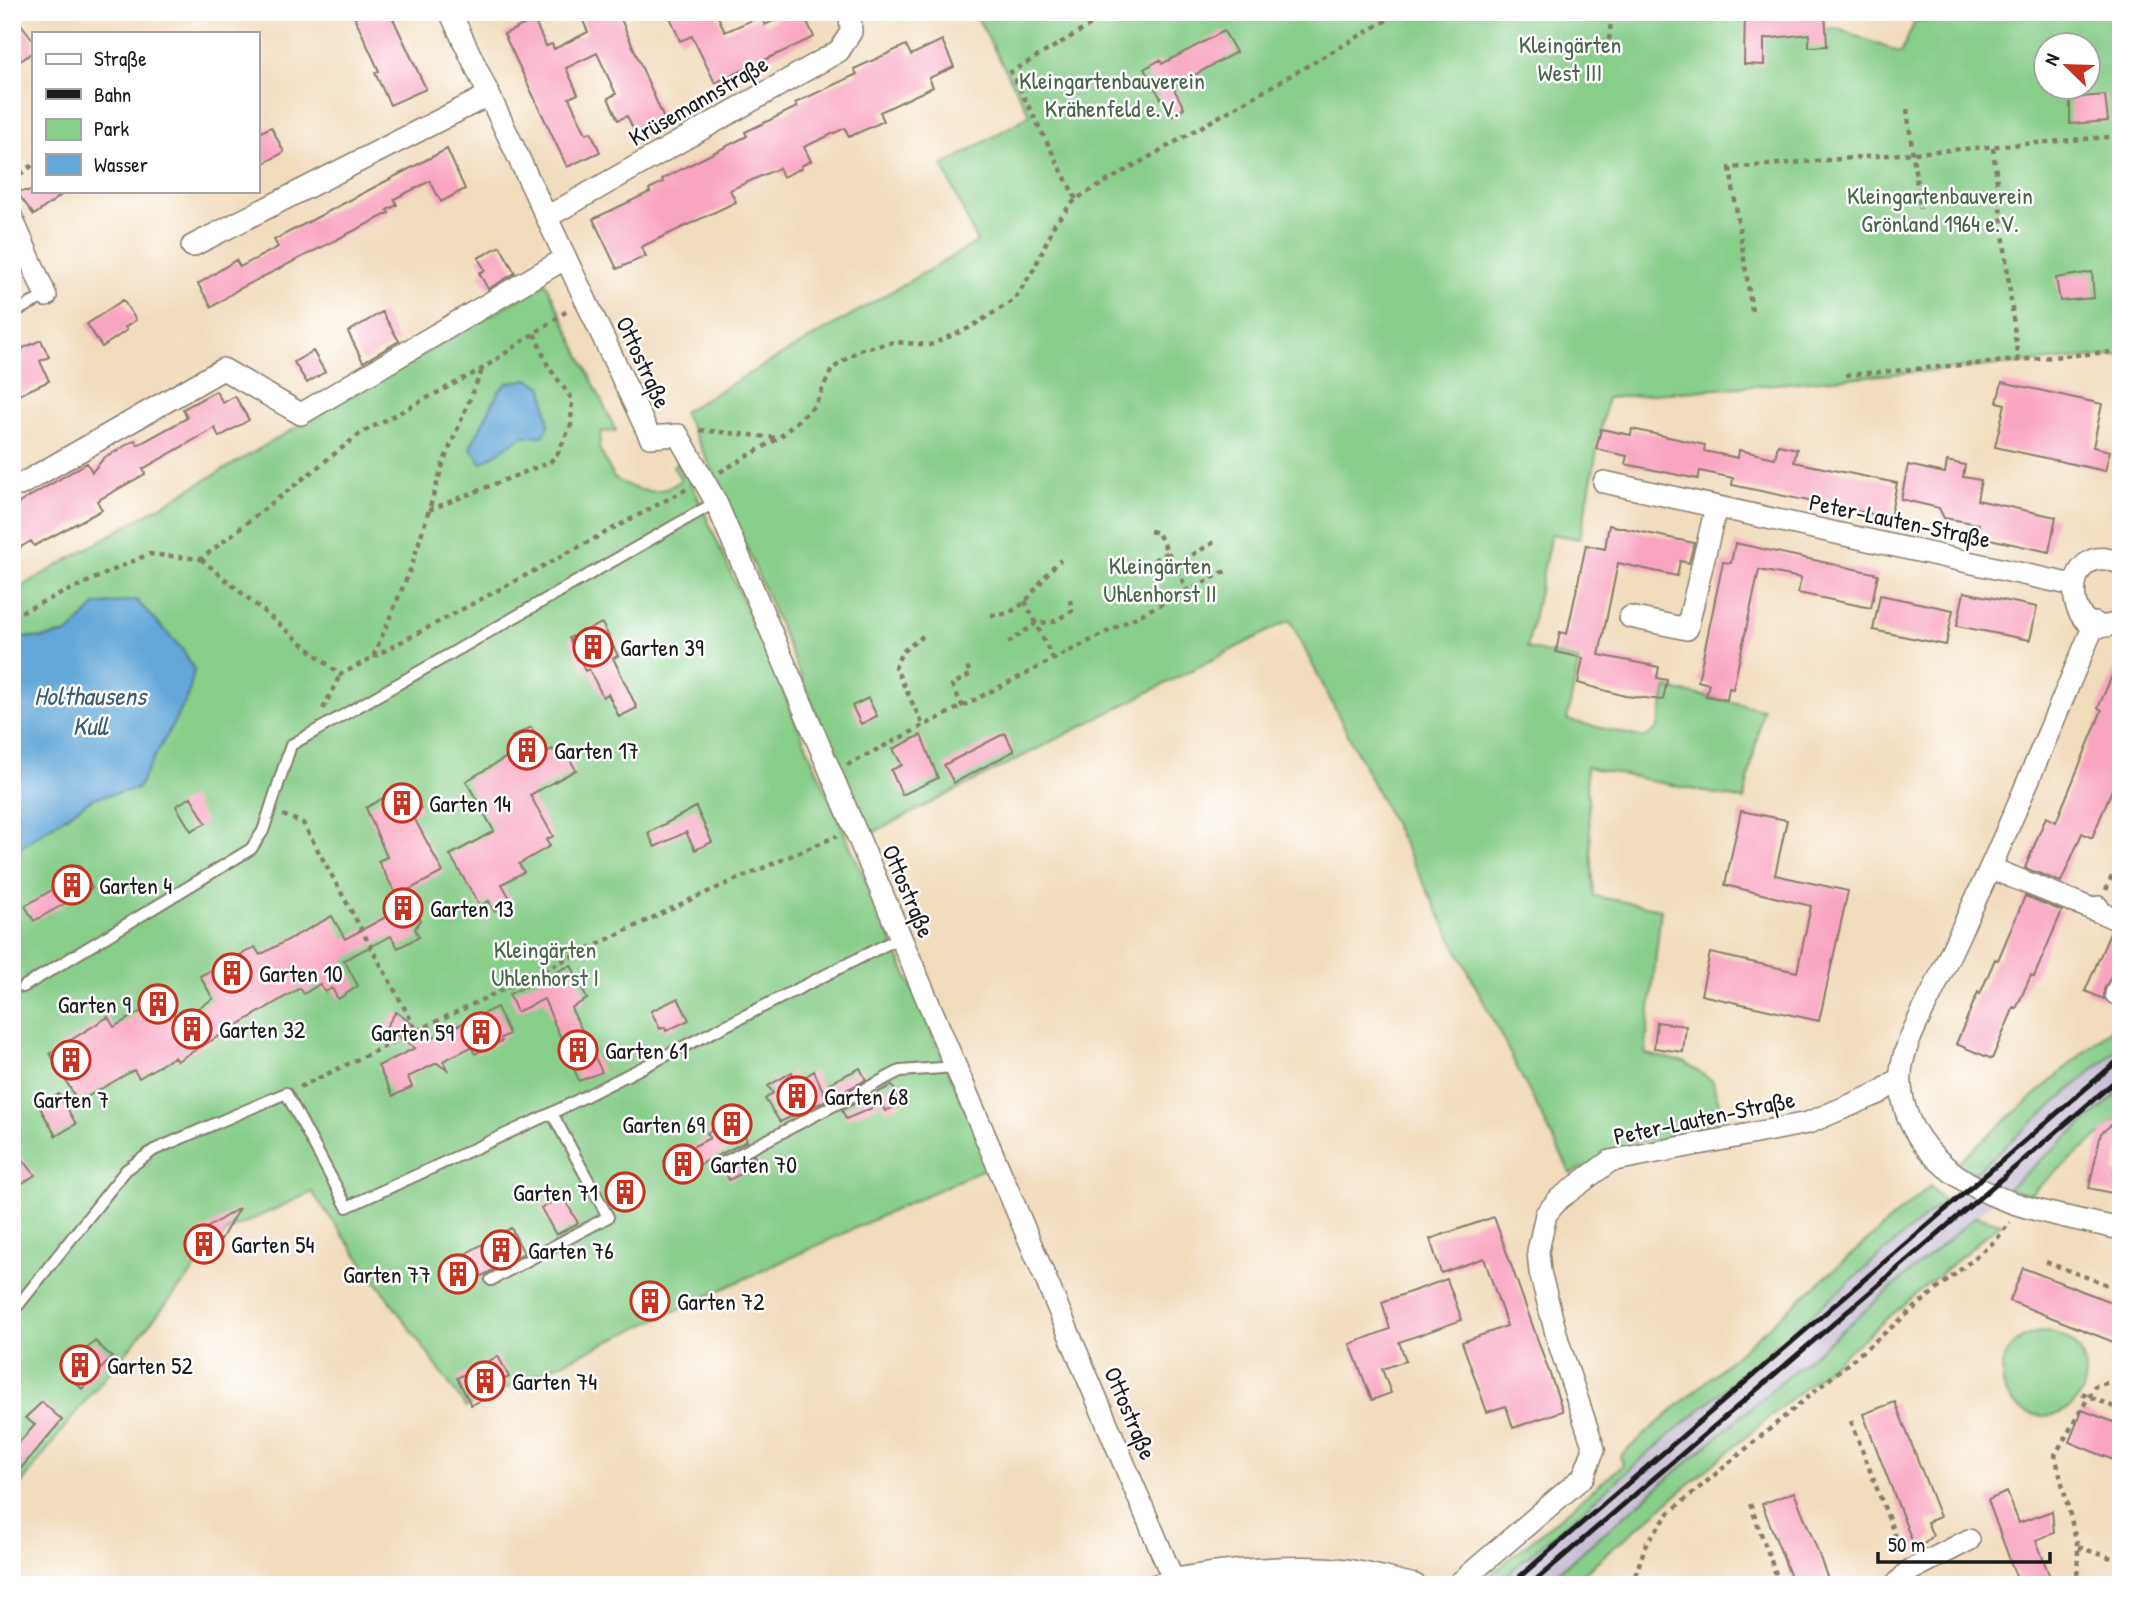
<svg xmlns="http://www.w3.org/2000/svg" width="2133" height="1597" viewBox="0 0 2133 1597" font-family="'Patrick Hand',sans-serif">
	<rect width="100%" height="100%" fill="#fff"/>
	<filter id="ink" filterUnits="userSpaceOnUse"><feTurbulence type="fractalNoise" baseFrequency=".0143" numOctaves="2"/><feDisplacementMap in="SourceGraphic" scale="14" xChannelSelector="R" yChannelSelector="G"/><feConvolveMatrix kernelMatrix="1 2 1 2 8 2 1 2 1" color-interpolation-filters="sRGB"/></filter>
	<filter id="wash" filterUnits="userSpaceOnUse"><feTurbulence type="fractalNoise" baseFrequency=".00686" numOctaves="4" result="noise"/><feDisplacementMap in="SourceGraphic" scale="28" xChannelSelector="R" yChannelSelector="G"/><feGaussianBlur stdDeviation="1.57" result="paint"/><feColorMatrix in="noise" values="0 0 0 0 0 0 0 0 0 0 0 0 0 0 0 0 0 1.4 0 .05"/><feComposite in="paint" operator="in"/></filter>
	<g filter="url(#wash)">
		<rect width="100%" height="100%" fill="#f1dcbc"/>
		<path fill="#cbbfd6" d="M 2121,1046 L 2121,1091 L 1976,1216 L 1543,1585 L 1495,1585 Z"/>
		<path fill="#87ce89" stroke="#527552" stroke-width="2" fill-rule="evenodd" d="M 974,12 L 1772,12 L 1810,32 L 1835,28 L 1901,53 L 1915,21 L 2012,12 L 2121,12 L 2121,355 L 1607,398 L 1580,539 L 1551,534 L 1527,648 L 1579,660 L 1567,720 L 1644,738 L 1658,728 L 1667,688 L 1763,709 L 1744,800 L 1586,767 L 1594,896 L 1661,909 L 1645,1054 L 1684,1062 L 1713,1081 C 1715,1098 1724,1111 1727,1129 L 1632,1144 L 1571,1174 L 1290,620 L 868,835 L 719,483 L 683,412 L 977,242 L 943,166 L 1030,115 ZM 2046,46 L 2088,46 L 2088,88 L 2046,88 Z
			M 546,283 L 616,431 L 601,432 L 599,448 L 614,478 C 637,492 659,498 681,480 L 673,466 L 679,461 L 695,491 L 990,1166 L 466,1407 L 312,1192 L 227,1231 L 77,1411 L 12,1496 L 12,853 L 93,798 L 137,789 L 194,670 L 183,650 L 136,600 L 96,605 L 69,633 L 42,638 L 12,637 L 12,592 Z
			M 2121,1020 L 2121,1046 L 1974,1173 L 1962,1169 L 1958,1162 Z
			M 2121,1091 L 2121,1117 L 2030,1194 L 2007,1189 Z
			M 1930,1186 L 1944,1201 L 1495,1585 L 1478,1585 L 1623,1465 L 1620,1456 Z
			M 1976,1216 L 2001,1223 L 1569,1585 L 1543,1585 Z
			M2002 1374a42 42 0 1 1 84 0a42 42 0 1 1-84 0Z"/>
		<path fill="#63a8d9" stroke="#40627a" stroke-width="2" d="M 528,379 L 543,387 L 549,426 L 543,436 L 523,436 L 482,463 L 470,448 L 499,391 L 507,383 Z
			M 136,600 L 183,650 L 194,670 L 188,697 L 137,789 L 93,798 L 12,853 L 12,637 L 42,638 L 69,633 L 96,605 Z"/>
		<g id="blocks">
			<path fill="#f9a5c1" d="M 12,12 L 33,40 L 33,52 L 12,67 Z
				M 352,12 L 390,12 L 426,89 L 390,105 L 375,73 L 379,71 Z
				M 579,12 L 618,12 L 667,126 L 638,139 L 627,116 L 618,120 L 608,98 L 616,94 L 597,53 L 566,68 L 578,94 L 569,98 L 586,134 L 591,132 L 600,152 L 567,167 L 504,34 L 534,20 L 546,46 L 552,44 L 554,49 L 588,32 Z
				M 668,12 L 716,12 L 725,32 L 761,16 L 765,25 L 792,12 L 803,12 L 814,37 L 715,83 L 692,36 L 680,41 Z
				M 1745,12 L 1825,12 L 1827,46 L 1809,47 L 1809,34 L 1764,39 L 1764,65 L 1744,64 Z
				M 1224,31 L 1236,52 L 1173,87 L 1184,108 L 1171,116 L 1144,69 L 1160,60 L 1162,64 Z
				M 942,40 L 954,67 L 929,78 L 933,87 L 880,112 L 884,121 L 849,137 L 845,128 L 804,147 L 811,161 L 801,166 L 802,168 L 783,177 L 779,168 L 730,190 L 736,202 L 641,247 L 646,256 L 617,269 L 593,219 L 650,192 L 649,189 L 663,182 L 662,179 L 747,136 L 745,132 L 797,107 L 795,103 L 857,74 L 854,69 L 906,45 L 911,55 Z
				M 2105,95 L 2108,121 L 2070,124 L 2070,98 Z
				M 271,127 L 284,152 L 257,167 L 257,134 Z
				M 447,149 L 465,189 L 441,202 L 430,181 L 394,199 L 397,205 L 387,210 L 389,213 L 237,290 L 212,307 L 198,284 L 236,260 L 240,267 L 278,247 L 274,240 Z
				M 16,191 L 67,191 L 34,215 Z
				M 500,246 L 515,273 L 488,289 L 479,273 L 485,270 L 478,258 Z
				M 2092,272 L 2094,298 L 2060,301 L 2056,278 Z
				M 123,300 L 136,320 L 125,327 L 127,330 L 102,347 L 87,324 Z
				M 382,312 L 399,341 L 363,362 L 348,332 Z
				M 41,340 L 49,357 L 40,361 L 49,381 L 12,398 L 12,353 Z
				M 313,351 L 325,372 L 307,383 L 294,362 Z
				M 2002,382 L 2102,404 L 2093,447 L 2110,451 L 2105,471 L 1995,447 L 2005,404 L 1997,402 Z
				M 216,391 L 223,403 L 235,396 L 249,420 L 219,437 L 215,428 L 143,469 L 145,474 L 97,501 L 102,510 L 34,546 L 31,541 L 12,552 L 12,507 L 87,463 L 92,472 L 104,458 L 135,440 L 138,445 L 187,418 L 183,409 Z
				M 1601,429 L 1631,435 L 1632,429 L 1705,445 L 1704,451 L 1738,458 L 1739,450 L 1775,458 L 1778,445 L 1797,449 L 1794,462 L 1897,483 L 1890,518 L 1732,485 L 1733,478 L 1700,471 L 1698,479 L 1625,464 L 1627,456 L 1596,449 Z
				M 1947,461 L 1965,465 L 1963,477 L 1981,480 L 1977,500 L 2056,517 L 2049,552 L 1976,536 L 1979,524 L 1944,518 L 1939,508 L 1901,499 L 1908,465 L 1945,473 Z
				M 1609,525 L 1694,543 L 1689,563 L 1680,561 L 1677,576 L 1618,563 L 1599,655 L 1659,667 L 1657,678 L 1667,680 L 1663,700 L 1625,696 L 1578,683 L 1583,658 L 1556,652 L 1560,632 L 1567,634 L 1586,545 L 1605,549 Z
				M 1735,543 L 1878,574 L 1871,608 L 1798,593 L 1801,578 L 1759,570 L 1733,689 L 1729,688 L 1727,700 L 1706,696 L 1709,684 L 1698,681 L 1723,562 L 1731,563 Z
				M 1964,592 L 2037,607 L 2030,640 L 1957,626 Z
				M 1880,595 L 1953,610 L 1946,645 L 1873,630 Z
				M 602,623 L 618,656 L 613,658 L 637,708 L 619,717 L 608,694 L 603,697 L 589,669 L 585,671 L 569,638 Z
				M 2121,655 L 2121,768 L 2092,838 L 2082,833 L 2061,882 L 2025,868 L 2046,817 L 2056,822 L 2102,710 L 2098,708 Z
				M 868,698 L 877,716 L 861,724 L 852,706 Z
				M 531,727 L 546,752 L 553,749 L 557,758 L 566,753 L 576,770 L 530,795 L 553,836 L 546,840 L 550,846 L 519,864 L 524,872 L 502,884 L 512,902 L 494,911 L 489,901 L 480,906 L 450,855 L 494,831 L 466,781 L 519,750 L 512,737 Z
				M 1005,733 L 1014,751 L 954,783 L 944,765 Z
				M 921,735 L 938,778 L 902,795 L 891,770 L 902,765 L 893,749 Z
				M 404,786 L 409,796 L 415,794 L 421,809 L 412,814 L 443,872 L 397,896 L 378,861 L 387,857 L 366,808 Z
				M 191,797 L 206,823 L 191,831 L 176,806 Z
				M 696,807 L 712,842 L 695,850 L 686,832 L 655,847 L 648,833 Z
				M 1741,811 L 1787,820 L 1775,875 L 1848,891 L 1819,1021 L 1701,995 L 1710,953 L 1797,972 L 1811,906 L 1725,885 Z
				M 79,865 L 92,888 L 34,921 L 25,906 L 50,891 L 59,882 L 57,878 Z
				M 406,893 L 420,920 L 415,929 L 419,937 L 398,948 L 391,936 L 344,960 L 358,986 L 338,999 L 332,988 L 325,992 L 320,984 L 304,994 L 300,988 L 177,1061 L 174,1057 L 139,1078 L 134,1070 L 78,1102 L 50,1053 L 108,1017 L 114,1027 L 148,1007 L 143,999 L 161,989 L 177,1020 L 213,999 L 200,976 L 255,947 L 260,955 L 332,916 L 345,939 L 395,912 L 390,902 Z
				M 2025,896 L 2062,911 L 2034,977 L 2031,975 L 2016,1009 L 2014,1007 L 1992,1059 L 1956,1044 L 1978,992 L 1980,994 L 1995,959 L 1998,960 Z
				M 2111,931 L 2121,934 L 2121,960 L 2104,989 L 2104,999 L 2085,991 Z
				M 571,965 L 587,999 L 571,1008 L 602,1072 L 579,1081 L 544,999 L 517,1012 L 509,994 Z
				M 678,998 L 689,1020 L 666,1031 L 665,1027 L 660,1029 L 651,1011 Z
				M 497,1007 L 509,1034 L 501,1038 L 502,1041 L 475,1054 L 471,1047 L 443,1061 L 448,1071 L 437,1063 L 408,1077 L 412,1087 L 393,1096 L 378,1066 L 415,1048 L 386,1027 L 396,1012 L 431,1038 Z
				M 1657,1022 L 1686,1026 L 1683,1052 L 1654,1048 Z
				M 860,1068 L 866,1080 L 835,1096 L 829,1083 Z
				M 814,1071 L 827,1100 L 780,1122 L 765,1099 L 773,1093 L 768,1086 L 792,1072 L 796,1083 Z
				M 892,1085 L 902,1104 L 885,1111 L 877,1093 Z
				M 59,1094 L 76,1124 L 56,1136 L 39,1106 Z
				M 873,1094 L 879,1105 L 846,1119 L 842,1110 Z
				M 738,1116 L 747,1141 L 673,1178 L 664,1161 L 710,1138 L 707,1133 Z
				M 2121,1117 L 2121,1141 L 2114,1173 L 2121,1174 L 2121,1195 L 2089,1188 L 2101,1133 Z
				M 12,1145 L 35,1175 L 12,1190 Z
				M 754,1155 L 759,1165 L 729,1180 L 725,1171 Z
				M 630,1174 L 640,1195 L 623,1204 L 612,1183 Z
				M 563,1196 L 578,1223 L 556,1235 L 541,1208 Z
				M 239,1208 L 220,1241 L 200,1258 L 189,1239 Z
				M 1494,1217 L 1563,1411 L 1513,1428 L 1506,1406 L 1487,1412 L 1462,1342 L 1507,1326 L 1484,1258 L 1441,1273 L 1430,1239 Z
				M 511,1228 L 524,1253 L 456,1290 L 442,1267 Z
				M 2023,1268 L 2121,1306 L 2121,1345 L 2010,1301 Z
				M 1447,1279 L 1462,1320 L 1399,1342 L 1406,1361 L 1382,1369 L 1391,1393 L 1372,1400 L 1350,1344 L 1390,1329 L 1382,1302 Z
				M 95,1341 L 112,1357 L 82,1389 L 63,1370 Z
				M 498,1356 L 509,1377 L 491,1386 L 496,1394 L 471,1405 L 457,1378 Z
				M 42,1402 L 62,1420 L 12,1479 L 12,1450 L 35,1425 L 25,1418 Z
				M 1895,1402 L 1940,1517 L 1927,1522 L 1933,1536 L 1916,1551 L 1863,1414 Z
				M 2082,1410 L 2121,1425 L 2121,1463 L 2069,1442 Z
				M 1794,1492 L 1817,1549 L 1830,1585 L 1794,1585 L 1762,1504 Z
				M 2007,1492 L 2019,1523 L 2052,1511 L 2054,1533 L 2036,1540 L 2053,1585 L 2019,1585 L 1988,1500 Z"/>
		</g>
	</g>
	<g filter="url(#ink)">
		<use href="#blocks" fill-opacity="0" stroke="#867c6c" stroke-width="2"/>
		<g fill="none" stroke-linecap="round" stroke-linejoin="round">
			<g stroke="#867c6c" stroke-width="14">
				<path id="service" d="M 12,313 L 46,296
					M 23,987 L 251,849 L 263,831 L 291,745 L 716,502
					M 719,1165 L 900,1071 L 956,1067
					M 491,1280 L 608,1217 L 552,1113
					M 12,1313 L 126,1170 L 154,1150 L 286,1093 L 347,1207 L 552,1113 L 901,937"/>
			</g>
			<g stroke="#867c6c" stroke-width="24">
				<path id="minor" d="M 450,12 L 650,437 L 678,435 L 716,502 L 1173,1579
					M 547,217 L 839,51 L 851,32 L 850,12
					M 12,218 L 46,296
					M 192,246 L 489,95
					M 1604,482 L 2073,585
					M 20,485 L 223,369 L 301,414 L 566,258
					M 2121,564 C 2058,533 2060,652 2121,621
					M 1630,617 L 1687,629 L 1716,507
					M 2095,623 C 2058,708 2024,794 1986,877 C 1968,916 1950,954 1932,993 C 1922,1013 1910,1034 1904,1056 C 1897,1079 1902,1107 1913,1128 C 1955,1202 2046,1212 2121,1229
					M 1990,868 L 2097,911 L 2098,907
					M 2097,911 L 2121,921
					M 2116,994 L 2121,982
					M 1156,1585 C 1199,1570 1300,1564 1345,1570 C 1368,1573 1392,1580 1415,1585
					M 1457,1585 L 1583,1477 L 1594,1449 L 1558,1341 L 1540,1272 L 1538,1251 L 1546,1214 L 1559,1199 L 1610,1161 L 1808,1123 L 1879,1093 L 1900,1078
					M 1896,1585 L 1909,1571 L 1969,1540"/>
			</g>
			<path stroke="#867c6c" stroke-width="4.5" stroke-dasharray="5 5" stroke-linecap="butt" d="M 1609,40 L 1612,12
				M 1907,109 L 1920,209
				M 1993,148 L 2018,360
				M 12,180 L 33,165
				M 1076,199 L 1011,72 L 1113,12
				M 1752,311 L 1730,168 L 2121,136
				M 1846,375 L 2121,351
				M 700,430 L 778,438
				M 720,472 L 779,438 L 815,405 L 832,369 L 859,350 L 894,342 L 930,345 L 969,328 L 1014,300 L 1035,267 L 1055,223 L 1076,199 L 1401,12
				M 429,510 L 550,462 L 557,455 L 571,425 L 572,399 L 548,366 L 534,333
				M 1150,531 L 1158,533 L 1188,591
				M 201,559 L 340,675 L 373,657 L 411,568 L 444,461 L 482,370
				M 1154,560 L 1168,552
				M 1175,565 L 1216,541
				M 1025,601 L 1054,661
				M 991,615 C 1028,617 1037,578 1061,560
				M 12,616 L 149,554 L 201,559 L 361,433 L 482,369 L 567,311
				M 923,636 L 902,652 L 895,667 L 924,727
				M 1008,643 L 1036,623 L 1053,622 L 1072,611 L 1070,600
				M 373,657 L 687,489
				M 963,707 L 952,685 L 971,674 L 965,663
				M 323,709 L 340,675
				M 847,765 L 1226,571
				M 283,815 L 303,823 L 417,1031
				M 2106,890 L 2121,856
				M 300,1087 L 696,897 L 837,836
				M 2046,1262 L 2121,1290
				M 2082,1393 L 2121,1410
				M 1851,1421 L 1901,1551
				M 1750,1504 L 1780,1585
				M 2078,1547 L 2121,1561
				M 1632,1585 L 1646,1544 L 1669,1513 L 1996,1240 L 2010,1222
				M 2077,1585 L 2078,1547 L 2055,1455 L 2095,1386 L 2121,1379"/>
			<use href="#service" stroke="#fff" stroke-width="10"/>
			<use href="#minor" stroke="#fff" stroke-width="21"/>
			<path stroke="#1c1c1c" stroke-width="5" d="M 1510,1585 L 2121,1058
				M 1530,1585 L 2121,1076"/>
		</g>
	</g>
	<defs>
		<g id="building-ring" transform="scale(2.0125)"><circle r="9.5" fill="#fff" stroke="#c8321e" stroke-width="1.5"/><path d="M-4-6H4V6H1V3H-1V6H-4ZM-2.5-4.3h1.7v1.8h-1.7ZM.8-4.3h1.7v1.8H.8ZM-2.5-1h1.7V.8h-1.7ZM.8-1h1.7V.8H.8Z" fill="#c8321e"/></g>
	</defs>
	<g fill-rule="evenodd">
		<use href="#building-ring" x="593" y="647"/>
		<use href="#building-ring" x="527" y="750"/>
		<use href="#building-ring" x="402" y="803"/>
		<use href="#building-ring" x="72" y="885"/>
		<use href="#building-ring" x="403" y="908"/>
		<use href="#building-ring" x="232" y="973"/>
		<use href="#building-ring" x="158" y="1004"/>
		<use href="#building-ring" x="192" y="1029"/>
		<use href="#building-ring" x="481" y="1032"/>
		<use href="#building-ring" x="578" y="1050"/>
		<use href="#building-ring" x="71" y="1060"/>
		<use href="#building-ring" x="797" y="1096"/>
		<use href="#building-ring" x="732" y="1124"/>
		<use href="#building-ring" x="683" y="1164"/>
		<use href="#building-ring" x="625" y="1192"/>
		<use href="#building-ring" x="204" y="1244"/>
		<use href="#building-ring" x="501" y="1250"/>
		<use href="#building-ring" x="458" y="1274"/>
		<use href="#building-ring" x="650" y="1301"/>
		<use href="#building-ring" x="80" y="1365"/>
		<use href="#building-ring" x="485" y="1381"/>
	</g>
	<g text-anchor="middle" dominant-baseline="central" stroke-width="5" stroke-linejoin="round" paint-order="stroke">
		<g font-size="24" fill="#476348" stroke="#fff">
			<text x="1570" y="44">Kleingärten<tspan x="1570" dy="28">West III</tspan></text>
			<text x="1112" y="80">Kleingartenbauverein<tspan x="1112" dy="28">Krähenfeld e.V.</tspan></text>
			<text x="1940" y="195">Kleingartenbauverein<tspan x="1940" dy="28">Grönland 1964 e.V.</tspan></text>
			<text x="1160" y="565">Kleingärten<tspan x="1160" dy="28">Uhlenhorst II</tspan></text>
			<text x="545" y="949">Kleingärten<tspan x="545" dy="28">Uhlenhorst I</tspan></text>
		</g>
		<g font-size="24" fill="#1c1c1c" stroke="#fff">
			<text transform="translate(698 100) rotate(-30)">Krüsemannstraße</text>
			<text transform="translate(644 362) rotate(65)">Ottostraße</text>
			<text transform="translate(1900 520) rotate(12)">Peter-Lauten-Straße</text>
			<text transform="translate(909 891) rotate(67)">Ottostraße</text>
			<text transform="translate(1704 1117) rotate(-12)">Peter-Lauten-Straße</text>
			<text transform="translate(1131 1413) rotate(67)">Ottostraße</text>
		</g>
		<g font-size="24" fill="#1c1c1c" stroke="#fff" text-anchor="start">
			<text x="620" y="647">Garten 39</text>
			<text x="554" y="750">Garten 17</text>
			<text x="429" y="803">Garten 14</text>
			<text x="99" y="885">Garten 4</text>
			<text x="430" y="908">Garten 13</text>
			<text x="259" y="973">Garten 10</text>
			<text x="131" y="1004" text-anchor="end">Garten 9</text>
			<text x="219" y="1029">Garten 32</text>
			<text x="454" y="1032" text-anchor="end">Garten 59</text>
			<text x="605" y="1050">Garten 61</text>
			<text x="824" y="1096">Garten 68</text>
			<text x="71" y="1099" text-anchor="middle">Garten 7</text>
			<text x="705" y="1124" text-anchor="end">Garten 69</text>
			<text x="710" y="1164">Garten 70</text>
			<text x="598" y="1192" text-anchor="end">Garten 71</text>
			<text x="231" y="1244">Garten 54</text>
			<text x="528" y="1250">Garten 76</text>
			<text x="431" y="1274" text-anchor="end">Garten 77</text>
			<text x="677" y="1301">Garten 72</text>
			<text x="107" y="1365">Garten 52</text>
			<text x="512" y="1381">Garten 74</text>
		</g>
		<g font-size="26" font-style="italic" fill="#3c5b71" stroke="#fff">
			<text x="90" y="695">Holthausens<tspan x="90" dy="30">Kull</tspan></text>
		</g>
	</g>
	<rect width="2133" height="1597" fill="none" stroke="#fff" stroke-width="42"/>
	<rect x="32" y="32" width="228" height="161" fill="#ffffff" stroke="#a4a4a4" stroke-width="2"/>
	<rect x="46" y="54" width="35" height="10" fill="#ffffff" stroke="#a4a4a4" stroke-width="2"/>
	<text x="94" y="66" font-size="21" fill="#1c1c1c">Straße</text>
	<rect x="46" y="89" width="35" height="10" fill="#1c1c1c" stroke="#a4a4a4" stroke-width="2"/>
	<text x="94" y="102" font-size="21" fill="#1c1c1c">Bahn</text>
	<rect x="46" y="119" width="35" height="21" fill="#87ce89" stroke="#a4a4a4" stroke-width="2"/>
	<text x="94" y="136" font-size="21" fill="#1c1c1c">Park</text>
	<rect x="46" y="154" width="35" height="21" fill="#63a8d9" stroke="#a4a4a4" stroke-width="2"/>
	<text x="94" y="172" font-size="21" fill="#1c1c1c">Wasser</text>
	<g transform="translate(2067 66) rotate(293)"><circle r="33" fill="#ffffff" stroke="#a4a4a4" stroke-width="2"/>
	<path d="M0-5L12 26L0 18L-12 26Z" fill="#c8321e"/>
	<text y="-10" font-size="19" font-weight="bold" text-anchor="middle" fill="#1c1c1c">N</text>
	</g>
	<path d="M1878 1552v10h172v-10" fill="none" stroke="#1c1c1c" stroke-width="3.5"/>
	<text x="1888" y="1552" font-size="21" fill="#1c1c1c" stroke="#ffffff" stroke-width="5" paint-order="stroke">50 m</text>
</svg>
